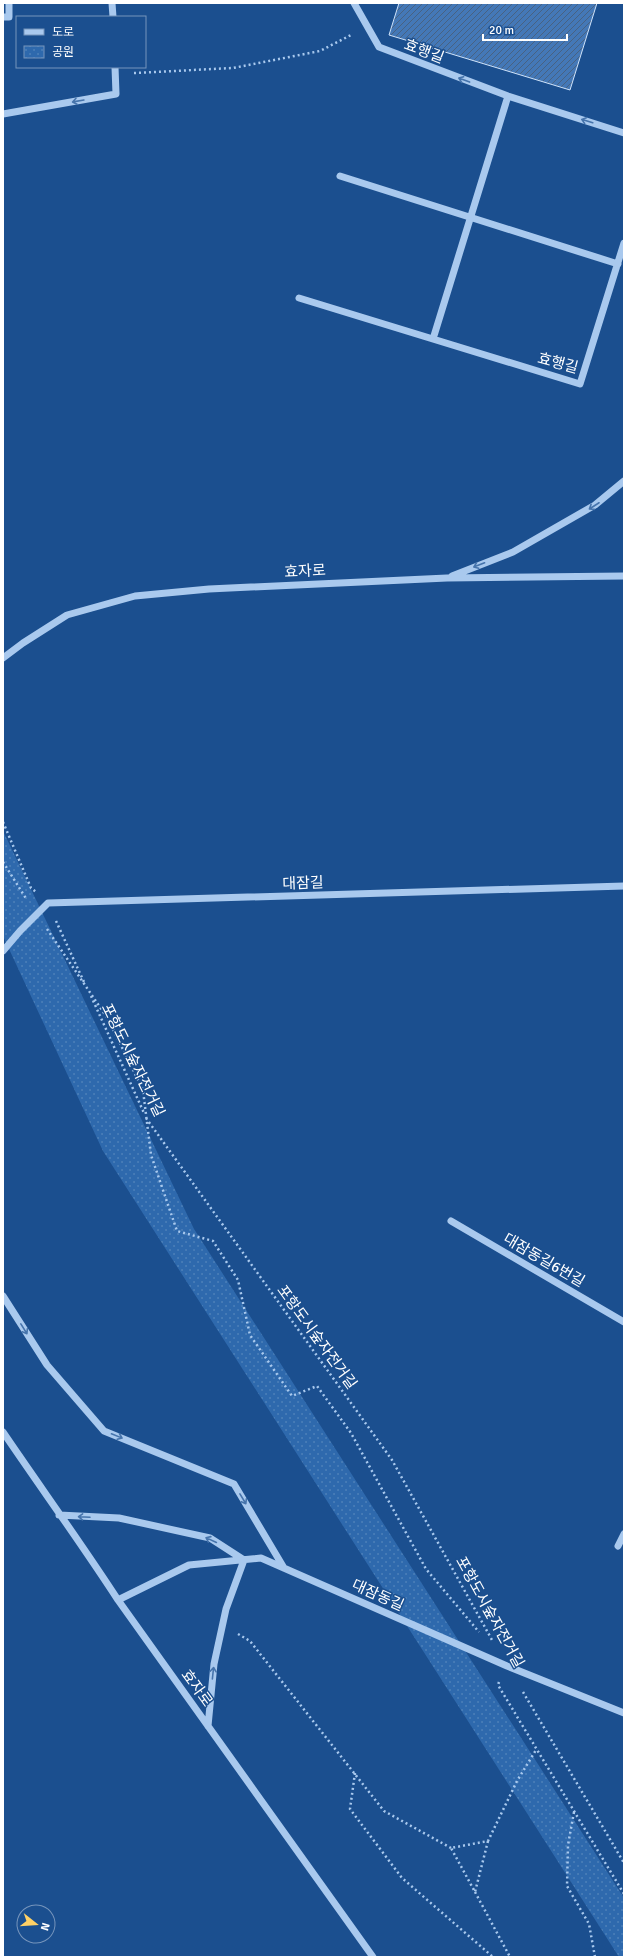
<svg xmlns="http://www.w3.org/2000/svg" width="627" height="1960" viewBox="0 0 627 1960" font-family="Signika,'Noto Sans KR',sans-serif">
	<defs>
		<pattern id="park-dots" width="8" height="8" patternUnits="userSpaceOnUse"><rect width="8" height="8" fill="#2e69ad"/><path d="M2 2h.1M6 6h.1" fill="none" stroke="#4d80b9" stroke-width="1.8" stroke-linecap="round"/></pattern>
		<pattern id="building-hatch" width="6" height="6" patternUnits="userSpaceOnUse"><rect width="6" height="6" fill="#4478b7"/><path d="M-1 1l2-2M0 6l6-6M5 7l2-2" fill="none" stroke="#486282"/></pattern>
	</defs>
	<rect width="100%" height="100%" fill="#1b4f8f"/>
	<path fill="url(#park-dots)" d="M 3,831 L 194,1229 L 624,1898 L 624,1957 L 619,1957 L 103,1151 L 3,936 Z"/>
	<path fill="url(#building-hatch)" stroke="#cfe3fa" d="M 399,3 L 597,3 L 570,90 L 389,35 Z"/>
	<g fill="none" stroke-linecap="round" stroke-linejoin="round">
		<path stroke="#a9c9ee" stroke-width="2.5" stroke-dasharray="2 3" stroke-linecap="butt" d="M 134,73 L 233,68 L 320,51 L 351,35
			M 3,822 L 31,888 L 36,892
			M 3,862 L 27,900
			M 56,921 L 84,982
			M 47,929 L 108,1019 L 143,1090 L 151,1155 L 177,1231 L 213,1241 L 238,1280 L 250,1335 L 292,1396 L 317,1386 L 351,1433 L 426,1569 L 479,1632
			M 91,996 L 144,1113
			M 146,1118 L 392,1460 L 492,1640
			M 238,1634 L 250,1641 L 384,1811 L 451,1848
			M 499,1682 L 498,1685 L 624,1894
			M 523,1692 L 624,1863
			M 355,1773 L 350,1809 L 402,1878 L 493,1957
			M 574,1812 L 568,1845 L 567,1886 L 589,1924 L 595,1957
			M 488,1841 L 475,1892 L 451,1848 L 488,1841 L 517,1781 L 536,1750
			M 475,1892 L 510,1957"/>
		<path stroke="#a9c9ee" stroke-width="7" d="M 112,3 L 113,17
			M 354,3 L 379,47 L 508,96 L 624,133
			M 3,17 L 9,17 L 9,3
			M 3,114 L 116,94 L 115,67
			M 340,176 L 618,264
			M 299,298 L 580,384 L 624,243
			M 433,339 L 508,96
			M 452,576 L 513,552 L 595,505 L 624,481
			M 3,658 L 23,643 L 67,615 L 135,596 L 209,589 L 447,578 L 624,576
			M 3,951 L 20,931 L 48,903 L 624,886
			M 451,1221 L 624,1322
			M 3,1296 L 47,1365 L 104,1431 L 234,1484 L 284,1568
			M 3,1432 C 41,1488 81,1543 118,1600 L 373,1957
			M 59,1515 L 119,1518 L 210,1538 L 244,1560
			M 618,1546 L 624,1534
			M 118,1600 L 189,1565 L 261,1558 L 507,1666 L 624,1713
			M 208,1726 L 214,1664 L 226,1609 L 244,1560"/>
	</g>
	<defs><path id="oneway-shaft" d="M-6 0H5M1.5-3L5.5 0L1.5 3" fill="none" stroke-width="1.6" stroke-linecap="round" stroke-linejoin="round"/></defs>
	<g stroke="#4674ac">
		<use href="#oneway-shaft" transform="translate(464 80) rotate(-160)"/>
		<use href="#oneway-shaft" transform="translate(78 101) rotate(170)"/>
		<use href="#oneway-shaft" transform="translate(587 121) rotate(-163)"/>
		<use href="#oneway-shaft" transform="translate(594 506) rotate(147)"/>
		<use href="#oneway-shaft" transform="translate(479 565) rotate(159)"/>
		<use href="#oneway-shaft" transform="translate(24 1329) rotate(58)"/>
		<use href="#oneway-shaft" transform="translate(117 1436) rotate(22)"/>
		<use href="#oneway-shaft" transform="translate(243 1499) rotate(59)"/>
		<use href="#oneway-shaft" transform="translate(84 1517) rotate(-177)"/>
		<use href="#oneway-shaft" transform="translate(211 1540) rotate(-155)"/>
		<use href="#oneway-shaft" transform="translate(213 1673) rotate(-84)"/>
	</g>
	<g text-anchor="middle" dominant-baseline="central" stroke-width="3" stroke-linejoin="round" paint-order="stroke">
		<g font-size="15" fill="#fff" stroke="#1b4f8f">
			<text transform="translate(424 51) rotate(21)">효행길</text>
			<text transform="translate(558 363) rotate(15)">효행길</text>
			<text transform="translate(305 571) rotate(-3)">효자로</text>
			<text transform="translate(303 883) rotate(-2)">대잠길</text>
			<text transform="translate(133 1060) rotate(64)">포항도시숲자전거길</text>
			<text transform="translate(544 1260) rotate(30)">대잠동길6번길</text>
			<text transform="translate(317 1337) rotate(54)">포항도시숲자전거길</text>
			<text transform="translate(378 1595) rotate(24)">대잠동길</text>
			<text transform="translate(490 1612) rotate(61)">포항도시숲자전거길</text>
			<text transform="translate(197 1688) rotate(54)">효자로</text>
		</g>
	</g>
	<rect width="627" height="1960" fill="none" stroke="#ffffff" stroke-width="8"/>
	<rect x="16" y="16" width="130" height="52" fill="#1b4f8f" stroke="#7695bc"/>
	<rect x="24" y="29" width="20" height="6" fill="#a9c9ee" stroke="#7695bc"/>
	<text x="52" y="36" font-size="12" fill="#ffffff">도로</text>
	<rect x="24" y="46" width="20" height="12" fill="url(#park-dots)" stroke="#7695bc"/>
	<text x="52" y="56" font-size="12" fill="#ffffff">공원</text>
	<g transform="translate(36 1924) rotate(107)"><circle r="19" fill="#1b4f8f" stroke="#7695bc"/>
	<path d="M0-3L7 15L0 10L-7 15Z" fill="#ffd166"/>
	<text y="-6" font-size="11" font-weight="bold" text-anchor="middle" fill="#ffffff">N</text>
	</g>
	<path d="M483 34v6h84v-6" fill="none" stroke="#ffffff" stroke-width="2"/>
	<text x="489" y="34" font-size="12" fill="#ffffff" stroke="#1b4f8f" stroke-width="3" paint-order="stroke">20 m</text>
</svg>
